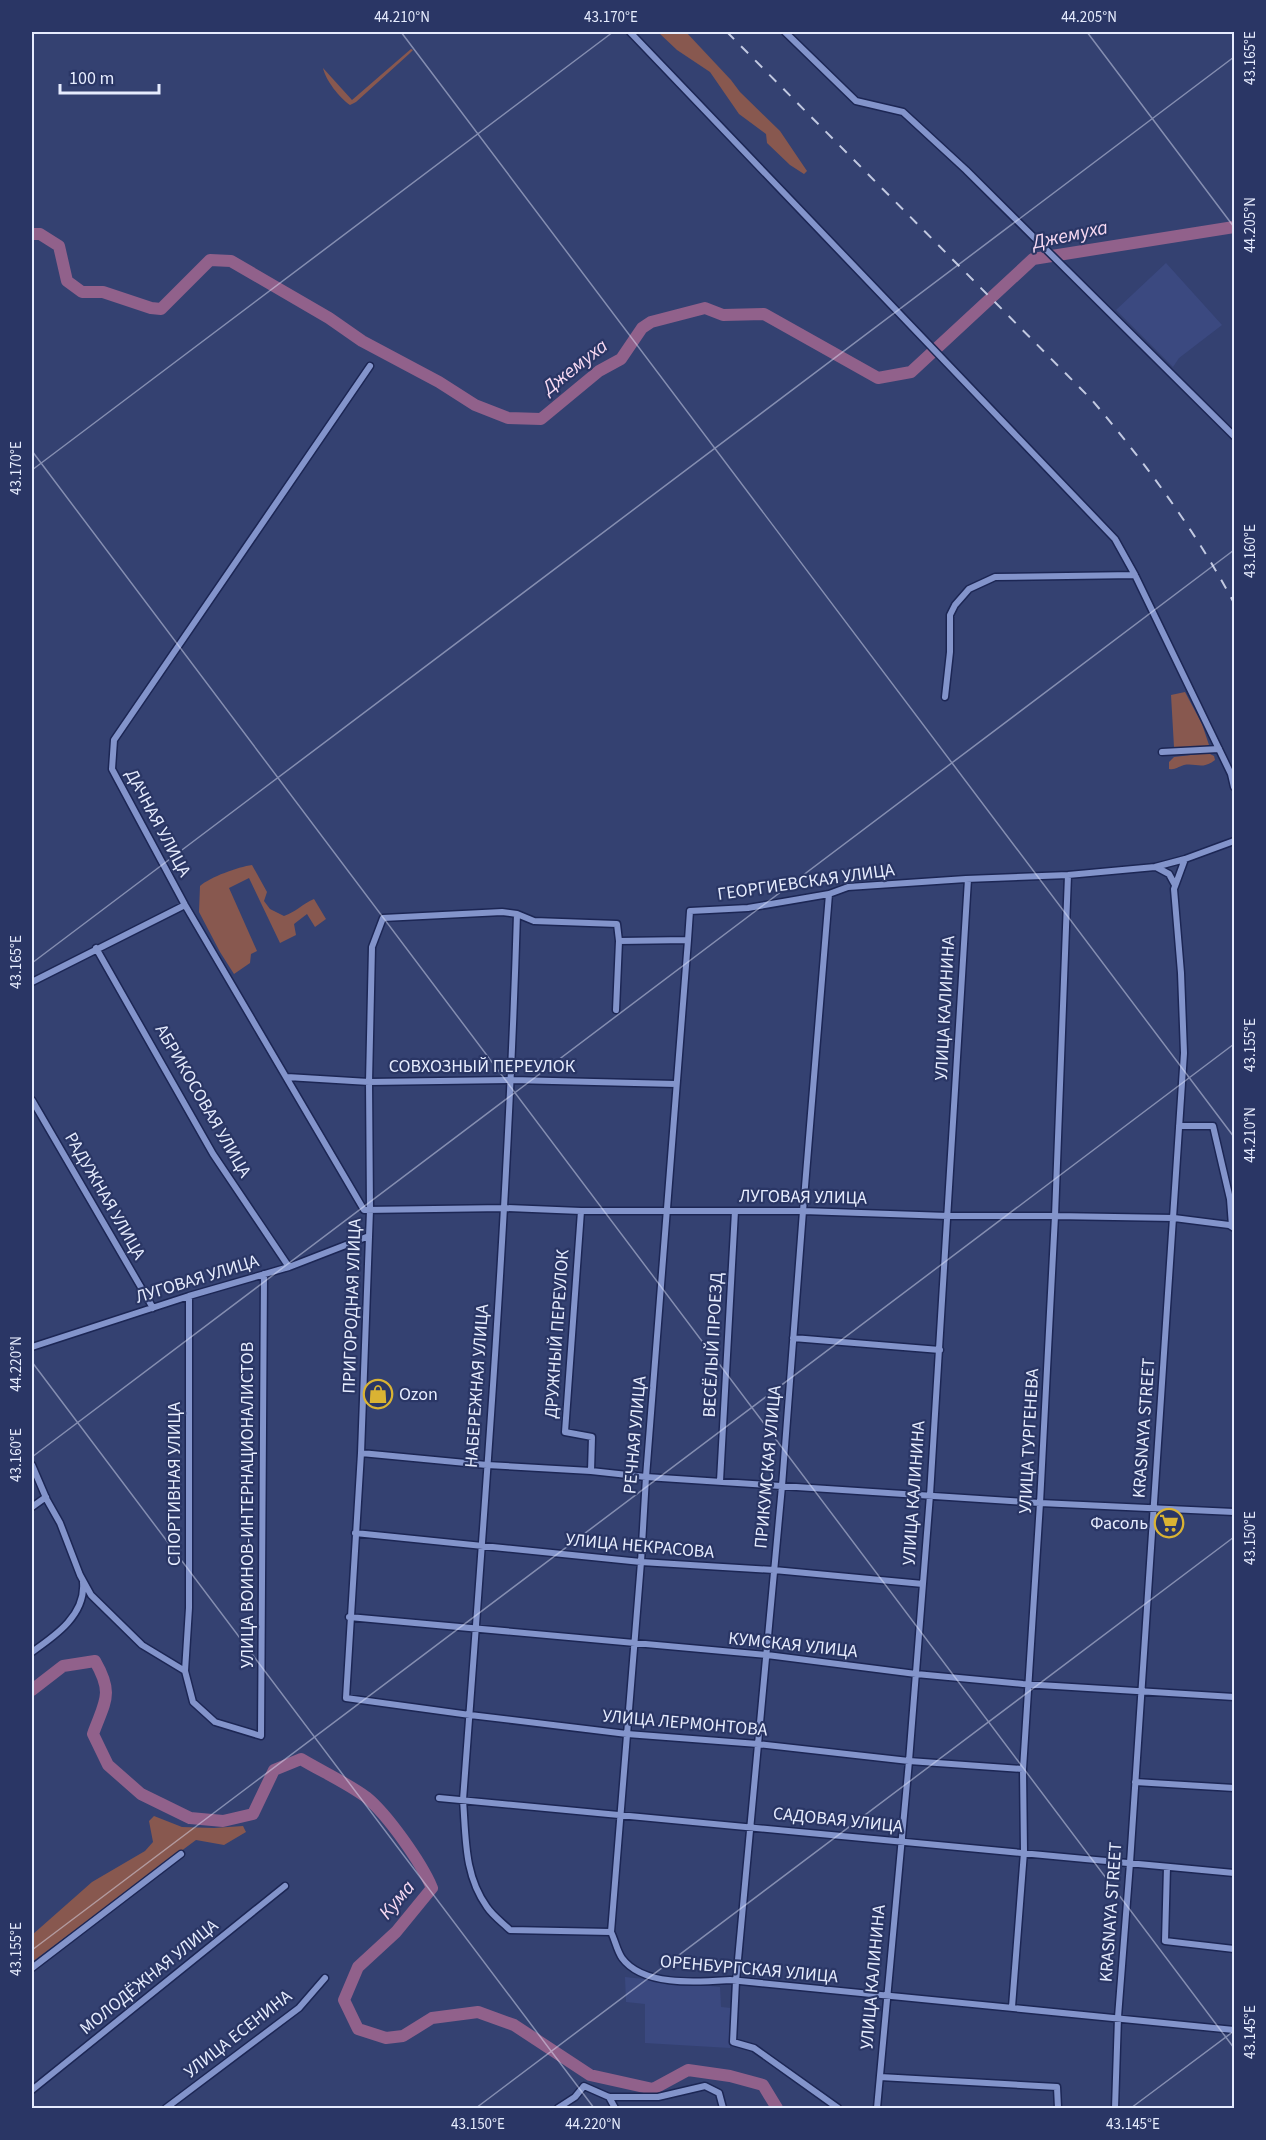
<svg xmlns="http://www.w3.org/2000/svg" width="1266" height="2140" viewBox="0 0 1266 2140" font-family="'Source Sans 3',sans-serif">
	<rect width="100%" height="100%" fill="#344171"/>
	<path fill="#3b4980" d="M 1166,263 L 1222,325 L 1179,358 L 1173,367 L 1116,310 Z
		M 625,1977 L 720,1987 L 721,2007 L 731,2008 L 730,2048 L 645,2043 L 645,2004 L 626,2002 Z"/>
	<path fill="#88584f" d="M 658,32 L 686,32 L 731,80 L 740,92 L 780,131 L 807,171 L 804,174 L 790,165 L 767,143 L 766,134 L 739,114 L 710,72 L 677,50 Z
		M 411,49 L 413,50 L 409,54 L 356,102 L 350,105 C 339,97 326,81 323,68 L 352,100 Z
		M 1185,692 L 1202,724 L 1209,745 L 1206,747 L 1179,749 L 1174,747 L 1171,695 Z
		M 1208,753 L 1214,756 L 1215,760 C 1202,770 1197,763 1184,765 C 1177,767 1176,770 1169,769 L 1169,762 L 1174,757 Z
		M 252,865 L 267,892 L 264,901 L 270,909 L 284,916 C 296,912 302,904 314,899 L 326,919 L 315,927 L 307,914 L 294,924 L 296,935 L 280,943 L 249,878 L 229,888 L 257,951 L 251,954 L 250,963 L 234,974 L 220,952 L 199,912 L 200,886 C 210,877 238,867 252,865 Z
		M 154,1816 L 182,1827 L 214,1828 L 243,1826 L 246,1832 L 224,1845 L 196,1840 L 32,1962 L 32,1935 L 92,1882 L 145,1851 L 153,1842 L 149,1821 Z"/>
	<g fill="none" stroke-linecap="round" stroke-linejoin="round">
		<path stroke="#91618b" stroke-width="12" d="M 32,234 L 40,234 L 59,246 L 67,281 L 82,292 L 103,292 L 151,308 L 161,309 L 210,260 L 231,261 L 329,318 L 362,341 L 439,382 L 475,405 L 508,418 L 541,419 L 599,371 L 621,359 L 642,328 L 651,322 L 705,308 L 723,315 L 764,314 L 878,378 L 911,372 L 1033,259 L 1234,227
			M 32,1690 L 63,1666 L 95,1661 C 114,1694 105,1701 93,1734 L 108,1765 L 141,1794 L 190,1818 L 223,1821 L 253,1814 L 274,1770 L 301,1759 C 321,1771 347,1783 366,1797 C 387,1814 421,1862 432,1888 L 396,1932 L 358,1967 L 344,2000 L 358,2029 L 386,2038 L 403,2036 L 432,2018 L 478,2012 L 514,2025 L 590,2075 L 653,2089 L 688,2070 L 730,2076 L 763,2085 L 777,2108"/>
		<g stroke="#1c2654" stroke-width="9">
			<path id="minor" d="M 630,32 L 1115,539 L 1135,575 L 1231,774 L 1234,787
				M 785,32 L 856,101 L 903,112 L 966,170 L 1234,436
				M 370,366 L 114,740 L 112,769 L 185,905 L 364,1210 L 505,1208 L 581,1211 L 803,1211 L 948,1216 L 1055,1216 L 1174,1218 L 1229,1225 L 1234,1228
				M 945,697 L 950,652 L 950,615 L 955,605 L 969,589 L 995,577 L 1135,575
				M 1162,752 L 1219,749
				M 1156,867 L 1169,874 L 1175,885
				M 829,894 L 803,1211 L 782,1486 L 736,1981 L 733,2042 L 754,2048 L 838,2108
				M 517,914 C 508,1210 485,1505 463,1800 C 466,1838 464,1875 487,1907 C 493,1916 503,1923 510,1930 L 611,1932 C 615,1940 617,1951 622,1958 C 643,1987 699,1982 730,1980 L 1234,2030
				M 96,948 L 213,1154 L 289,1267
				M 32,982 L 185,905
				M 616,1010 L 619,941
				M 287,1077 L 369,1082 L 512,1080 L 676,1084
				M 32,1100 L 153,1308
				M 1179,1126 L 1213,1126 L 1230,1199 L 1232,1226
				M 581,1211 L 565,1432 L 592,1437 L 591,1471
				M 793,1338 L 940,1350
				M 32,1347 L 189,1296 L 289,1267 L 369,1236
				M 361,1453 L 487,1465 L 591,1471 L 646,1477 L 1040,1503 L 1234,1512
				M 32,1465 L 47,1500 L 60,1523 L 80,1575 L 91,1595 L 142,1645 L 185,1671 L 193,1702 L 215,1722 L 261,1736 L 264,1274
				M 720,1481 L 735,1211
				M 32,1507 L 46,1497
				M 355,1533 L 641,1562 L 774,1570 L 923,1584
				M 349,1617 L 767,1655 L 916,1674 L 1023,1684 L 1234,1697
				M 32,1652 C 55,1636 86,1615 83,1582
				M 185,1671 L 189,1608 L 189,1296
				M 1023,1769 L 909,1761 L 758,1744 L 627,1734 L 470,1715 L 346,1698 L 361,1453 L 370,1210 L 369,1082 L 372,947 L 383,918 L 502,912 L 517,914 L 534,921 L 617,924 L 619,941 L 688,940 L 690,911 L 748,908 L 829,894 L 848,887 L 966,879 L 1068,875 L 1155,867 L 1185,859 L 1234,841
				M 1135,1782 L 1234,1788
				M 439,1798 L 1234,1873
				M 1167,1867 L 1165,1941 L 1234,1949
				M 611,1932 L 641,1562 L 646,1477 L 688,940
				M 32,1968 L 181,1854
				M 1012,2007 L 1024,1852 L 1023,1769 L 1040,1503 L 1055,1216 L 1068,875
				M 880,2077 L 1057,2087 L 1058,2108
				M 32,2090 L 285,1886
				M 609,2097 L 615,2108
				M 166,2108 L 299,2008 L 325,1978
				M 558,2108 L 575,2097 L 584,2086 L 609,2097 L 658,2097 L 705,2086 L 719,2093 L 723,2108
				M 877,2108 L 909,1761 L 930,1495 L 968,879
				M 1115,2108 L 1118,2017 L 1130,1863 L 1184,1053 L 1181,973 L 1174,889 L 1185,859"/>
		</g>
		<use href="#minor" stroke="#8394cb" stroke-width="6"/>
		<path stroke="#c2c9e1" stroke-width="2" stroke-dasharray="10 10" stroke-linecap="butt" d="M 727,32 L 1092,400 C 1146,464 1195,530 1234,603"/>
	</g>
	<path fill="none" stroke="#e6ecfe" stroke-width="1.5" stroke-opacity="0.45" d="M 401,32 L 1234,1137M 1087,32 L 1234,227M 32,451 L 1234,2048M 32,470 L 613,32M 32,963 L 1234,57M 32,1362 L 594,2108M 32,1457 L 1234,550M 32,1950 L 1234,1044M 476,2108 L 1234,1537M 1131,2108 L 1234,2031"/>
	<defs>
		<g id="shop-ring" transform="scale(1.5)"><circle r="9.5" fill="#2a3665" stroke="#dab333" stroke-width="1.5"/><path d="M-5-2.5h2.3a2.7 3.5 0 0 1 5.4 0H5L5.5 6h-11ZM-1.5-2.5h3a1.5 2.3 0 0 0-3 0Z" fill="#dab333"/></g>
		<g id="supermarket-ring" transform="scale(1.5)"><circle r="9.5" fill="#2a3665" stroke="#dab333" stroke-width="1.5"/><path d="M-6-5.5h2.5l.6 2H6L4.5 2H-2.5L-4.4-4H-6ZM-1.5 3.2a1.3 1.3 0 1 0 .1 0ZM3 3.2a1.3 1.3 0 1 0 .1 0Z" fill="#dab333"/></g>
	</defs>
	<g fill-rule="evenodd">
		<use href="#shop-ring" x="378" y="1394"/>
		<use href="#supermarket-ring" x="1169" y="1523"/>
	</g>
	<g text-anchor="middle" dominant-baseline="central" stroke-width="4.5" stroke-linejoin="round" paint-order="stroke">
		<g font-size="18" fill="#e6ecfe" stroke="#2a3665">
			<text transform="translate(158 823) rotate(62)">ДАЧНАЯ УЛИЦА</text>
			<text transform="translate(806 882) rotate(-8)">ГЕОРГИЕВСКАЯ УЛИЦА</text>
			<text transform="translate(945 1008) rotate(-87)">УЛИЦА КАЛИНИНА</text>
			<text x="482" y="1066">СОВХОЗНЫЙ ПЕРЕУЛОК</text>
			<text transform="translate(203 1101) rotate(60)">АБРИКОСОВАЯ УЛИЦА</text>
			<text transform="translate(105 1196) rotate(60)">РАДУЖНАЯ УЛИЦА</text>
			<text transform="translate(803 1197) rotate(1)">ЛУГОВАЯ УЛИЦА</text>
			<text transform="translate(197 1279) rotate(-17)">ЛУГОВАЯ УЛИЦА</text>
			<text transform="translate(352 1306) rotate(-88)">ПРИГОРОДНАЯ УЛИЦА</text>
			<text transform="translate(557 1334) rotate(-86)">ДРУЖНЫЙ ПЕРЕУЛОК</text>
			<text transform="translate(713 1345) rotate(-87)">ВЕСЁЛЫЙ ПРОЕЗД</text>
			<text transform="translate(477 1386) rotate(-86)">НАБЕРЕЖНАЯ УЛИЦА</text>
			<text transform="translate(1144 1428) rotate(-86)">KRASNAYA STREET</text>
			<text transform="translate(635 1435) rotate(-85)">РЕЧНАЯ УЛИЦА</text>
			<text transform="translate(1029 1441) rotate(-87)">УЛИЦА ТУРГЕНЕВА</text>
			<text transform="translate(768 1467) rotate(-85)">ПРИКУМСКАЯ УЛИЦА</text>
			<text transform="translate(174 1484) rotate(-90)">СПОРТИВНАЯ УЛИЦА</text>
			<text transform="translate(914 1493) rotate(-86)">УЛИЦА КАЛИНИНА</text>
			<text transform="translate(247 1505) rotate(-90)">УЛИЦА ВОИНОВ-ИНТЕРНАЦИОНАЛИСТОВ</text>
			<text transform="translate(640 1546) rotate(5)">УЛИЦА НЕКРАСОВА</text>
			<text transform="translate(793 1645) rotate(6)">КУМСКАЯ УЛИЦА</text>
			<text transform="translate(685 1723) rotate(5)">УЛИЦА ЛЕРМОНТОВА</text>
			<text transform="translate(838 1820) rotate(6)">САДОВАЯ УЛИЦА</text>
			<text transform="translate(1111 1912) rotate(-86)">KRASNAYA STREET</text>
			<text transform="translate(749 1969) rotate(5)">ОРЕНБУРГСКАЯ УЛИЦА</text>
			<text transform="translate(149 1977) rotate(-39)">МОЛОДЁЖНАЯ УЛИЦА</text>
			<text transform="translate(873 1977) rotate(-85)">УЛИЦА КАЛИНИНА</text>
			<text transform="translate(238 2034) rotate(-38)">УЛИЦА ЕСЕНИНА</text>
		</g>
		<g font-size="18" fill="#e6ecfe" stroke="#2a3665" text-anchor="start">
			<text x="399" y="1394">Ozon</text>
			<text x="1148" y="1523" text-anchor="end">Фасоль</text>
		</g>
		<g font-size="20" font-style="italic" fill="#f8daf3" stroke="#2a3665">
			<text transform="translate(1070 235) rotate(-12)">Джемуха</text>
			<text transform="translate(575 367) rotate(-38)">Джемуха</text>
			<text transform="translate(397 1900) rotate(-50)">Кума</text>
		</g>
	</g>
	<rect width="1266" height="2140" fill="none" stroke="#2a3665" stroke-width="66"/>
	<path d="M60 84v9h99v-9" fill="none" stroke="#e6ecfe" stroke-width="3"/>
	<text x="69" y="84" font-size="18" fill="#e6ecfe" stroke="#2a3665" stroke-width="4.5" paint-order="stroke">100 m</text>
	<rect x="33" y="33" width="1200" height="2074" fill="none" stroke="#e6ecfe" stroke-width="2"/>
	<g font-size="15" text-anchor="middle" fill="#e6ecfe">
		<text x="402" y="22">44.210°N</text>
		<text x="611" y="22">43.170°E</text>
		<text x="1089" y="22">44.205°N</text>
		<text transform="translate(1250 58) rotate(-90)" y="5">43.165°E</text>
		<text transform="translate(1250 225) rotate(-90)" y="5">44.205°N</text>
		<text transform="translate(16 468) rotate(-90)" y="5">43.170°E</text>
		<text transform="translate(1250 551) rotate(-90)" y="5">43.160°E</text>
		<text transform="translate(16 962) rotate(-90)" y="5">43.165°E</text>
		<text transform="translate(1250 1045) rotate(-90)" y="5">43.155°E</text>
		<text transform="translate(1250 1135) rotate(-90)" y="5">44.210°N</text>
		<text transform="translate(16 1364) rotate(-90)" y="5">44.220°N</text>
		<text transform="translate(16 1455) rotate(-90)" y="5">43.160°E</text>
		<text transform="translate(1250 1538) rotate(-90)" y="5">43.150°E</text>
		<text transform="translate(16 1949) rotate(-90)" y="5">43.155°E</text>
		<text transform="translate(1250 2032) rotate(-90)" y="5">43.145°E</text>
		<text x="478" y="2129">43.150°E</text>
		<text x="593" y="2129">44.220°N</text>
		<text x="1133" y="2129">43.145°E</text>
	</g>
</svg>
